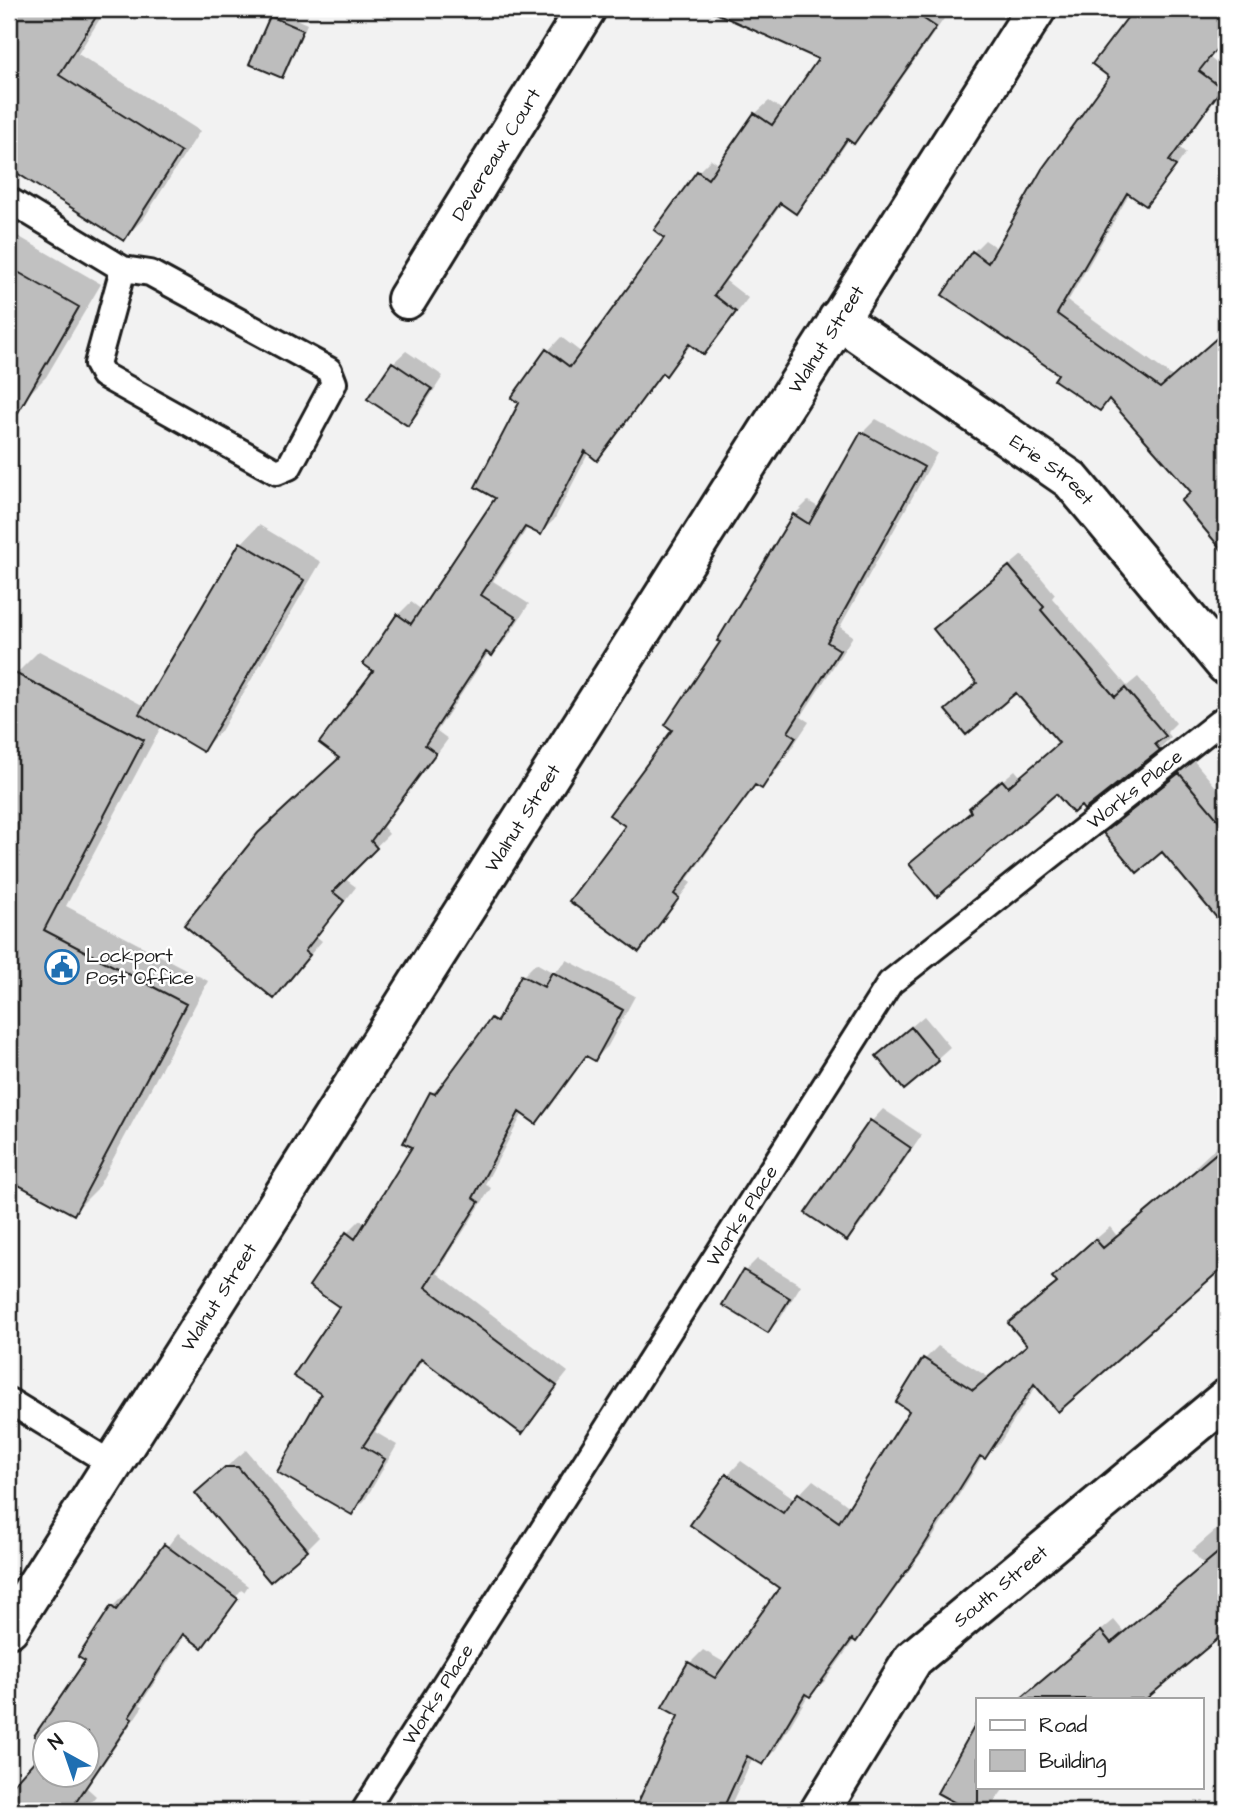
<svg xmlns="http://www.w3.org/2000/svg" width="1235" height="1820" viewBox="0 0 1235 1820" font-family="'Architects Daughter',sans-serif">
	<rect width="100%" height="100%" fill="#f2f2f2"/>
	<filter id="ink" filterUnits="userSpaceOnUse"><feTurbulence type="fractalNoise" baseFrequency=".0143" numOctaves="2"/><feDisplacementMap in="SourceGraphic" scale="14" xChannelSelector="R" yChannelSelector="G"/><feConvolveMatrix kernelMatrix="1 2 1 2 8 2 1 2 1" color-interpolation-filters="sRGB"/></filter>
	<g filter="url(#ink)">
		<path fill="#0003" d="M 9,9 L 106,9 L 78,54 L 200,131 L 144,218 L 124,239 L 9,166 Z
			M 752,9 L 835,9 L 849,16 L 852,9 L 941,9 L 948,13 L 867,128 L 854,141 L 850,138 L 809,198 L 796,211 L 783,202 L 726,281 L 748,298 L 717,339 L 704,352 L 692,343 L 679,360 L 664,372 L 610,445 L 597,458 L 589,452 L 554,520 L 540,533 L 528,527 L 493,581 L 529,604 L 505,641 L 491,654 L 489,652 L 437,731 L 448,739 L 383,827 L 389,834 L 344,878 L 356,887 L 317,937 L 322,941 L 274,997 L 341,758 L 398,615 L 411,602 L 422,610 L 498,497 L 548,351 L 561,337 L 582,353 L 667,237 L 698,172 L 711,159 L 720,165 L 755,114 L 769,101 L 784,111 L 820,58 Z
			M 1136,9 L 1226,9 L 1226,38 L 1210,58 L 1226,71 L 1226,85 L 1180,148 L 1186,153 L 1158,192 L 1146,204 L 1130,193 L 1068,301 L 1173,377 L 1226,331 L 1226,391 L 1220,397 L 1226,404 L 1226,551 L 1183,501 L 1193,492 L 1111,398 L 1099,409 L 1061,374 L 973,252 L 985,240 L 998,249 L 1111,76 L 1095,64 Z
			M 278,11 L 307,24 L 287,70 L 281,76 L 252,63 L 272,17 Z
			M 9,231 L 101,284 L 46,377 L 23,400 L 9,392 Z
			M 406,351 L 443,376 L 420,412 L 408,424 L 393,363 Z
			M 876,419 L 937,453 L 840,627 L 853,636 L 801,717 L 809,722 L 775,773 L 761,787 L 757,784 L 687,880 L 691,883 L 638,950 L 628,826 L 675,729 L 794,515 L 808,501 L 820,508 L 862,433 Z
			M 259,525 L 321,562 L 221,731 L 203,749 L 162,725 L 66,906 L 208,981 L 97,1189 L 74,1212 L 9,1178 L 9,687 L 16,674 L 39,651 L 146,707 L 241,544 Z
			M 1022,555 L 1055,594 L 1052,598 L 1127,686 L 1138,677 L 1176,723 L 1167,732 L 1171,737 L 1159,749 L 1085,808 L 1057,791 L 973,811 L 983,797 L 1015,770 L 1020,776 L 1061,742 L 1016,690 L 947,710 L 979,682 L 947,618 Z
			M 1194,761 L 1226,799 L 1226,926 L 1162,850 L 1106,833 Z
			M 567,960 L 635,996 L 608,1046 L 595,1059 L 588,1055 L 549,1109 L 536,1122 L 523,1113 L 485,1184 L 491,1188 L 437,1273 L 568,1372 L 521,1431 L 423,1359 L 375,1432 L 397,1445 L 365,1500 L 352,1513 L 324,1393 L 341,1306 L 347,1233 L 360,1220 L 366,1224 L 414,1147 L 432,1093 L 447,1081 L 506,1006 L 523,976 L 536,963 L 554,973 Z
			M 924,1016 L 950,1047 L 905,1087 L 891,1044 Z
			M 883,1109 L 922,1135 L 859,1227 L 847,1239 L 871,1122 Z
			M 1226,1138 L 1226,1260 L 1058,1410 L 1037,1385 L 999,1444 L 983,1456 L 933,1537 L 869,1626 L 855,1639 L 824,1682 L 809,1694 L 776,1749 L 763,1763 L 753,1757 L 728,1811 L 635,1811 L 680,1715 L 690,1663 L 703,1650 L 727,1664 L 781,1587 L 692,1525 L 728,1475 L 741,1461 L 795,1499 L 813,1480 L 850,1507 L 912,1411 L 924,1360 L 938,1346 L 988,1377 L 1028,1344 L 1011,1323 L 1058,1282 L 1067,1264 L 1110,1227 L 1117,1236 L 1198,1168 L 1196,1166 Z
			M 757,1259 L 801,1285 L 780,1319 L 768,1331 L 724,1305 L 745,1271 Z
			M 246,1450 L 319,1537 L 307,1549 L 210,1481 Z
			M 1226,1521 L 1224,1632 L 1145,1699 L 1019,1699 L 1114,1620 L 1124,1632 L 1204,1565 L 1192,1551 Z
			M 178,1533 L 248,1586 L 244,1592 L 241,1590 L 209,1634 L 213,1634 L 202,1645 L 186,1634 L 140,1705 L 143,1706 L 87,1788 L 96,1796 L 83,1811 L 9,1811 L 9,1792 L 46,1751 L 46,1774 L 88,1774 L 88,1732 L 37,1735 L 87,1660 L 112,1607 L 124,1595 L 128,1597 Z
			M 978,1787 L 1005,1787 L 988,1811 L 973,1811 L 939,1792 Z"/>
		<path fill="#bdbdbd" stroke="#1c1c1c" stroke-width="2" d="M 9,9 L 101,9 L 59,75 L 181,152 L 124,241 L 9,168 Z
			M 707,9 L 909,9 L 936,27 L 854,144 L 847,139 L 796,214 L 780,203 L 714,295 L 736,312 L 704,355 L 689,344 L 666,376 L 662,373 L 597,461 L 585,451 L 541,535 L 525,527 L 481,595 L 517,618 L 492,656 L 486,652 L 425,745 L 436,753 L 371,841 L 377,848 L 333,892 L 344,901 L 305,951 L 310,955 L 274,999 L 184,925 L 258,833 L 339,758 L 319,743 L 373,671 L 363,664 L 397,614 L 411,624 L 495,498 L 475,487 L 519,403 L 511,398 L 546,349 L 570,367 L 664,238 L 654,230 L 697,171 L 708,179 L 754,113 L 772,125 L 818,59 Z
			M 1134,9 L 1226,9 L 1226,37 L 1199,71 L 1222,88 L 1169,161 L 1176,166 L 1146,206 L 1127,193 L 1057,314 L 1160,388 L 1226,330 L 1226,555 L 1181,501 L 1191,492 L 1109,399 L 1100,411 L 1054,380 L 1058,374 L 942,295 L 972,251 L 988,263 L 1042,169 L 1109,77 L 1092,64 Z
			M 270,16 L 303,30 L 282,78 L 249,64 Z
			M 9,267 L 79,307 L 9,428 Z
			M 392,362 L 432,389 L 408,426 L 367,399 Z
			M 861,432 L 924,467 L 827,642 L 840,650 L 788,732 L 796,737 L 762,789 L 755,785 L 674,894 L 679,898 L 639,952 L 569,901 L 625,826 L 609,815 L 672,730 L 665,725 L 720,642 L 717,641 L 793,514 L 809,524 Z
			M 240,542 L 304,580 L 203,752 L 139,714 Z
			M 1009,566 L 1044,607 L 1041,610 L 1115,697 L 1125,688 L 1166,736 L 1155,744 L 1160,750 L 1084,810 L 1081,806 L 1073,813 L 1056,794 L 937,897 L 909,864 L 971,812 L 969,808 L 1002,780 L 1008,787 L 1059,743 L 1016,693 L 966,735 L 945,710 L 977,683 L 933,629 Z
			M 9,670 L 144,740 L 44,930 L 186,1004 L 74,1215 L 9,1180 Z
			M 1179,773 L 1226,829 L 1226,929 L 1162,852 L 1137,873 L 1103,833 Z
			M 552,972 L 623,1010 L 595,1061 L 586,1056 L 536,1124 L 519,1112 L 473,1198 L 479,1202 L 425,1287 L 557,1386 L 522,1434 L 421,1359 L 363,1446 L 385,1459 L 352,1515 L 277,1472 L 321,1394 L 293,1376 L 339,1307 L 309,1286 L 346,1232 L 355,1239 L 412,1147 L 403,1143 L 430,1092 L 435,1094 L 491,1018 L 497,1022 L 521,975 L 544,987 Z
			M 911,1027 L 939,1061 L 904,1090 L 876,1056 Z
			M 870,1120 L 911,1148 L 847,1241 L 805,1213 Z
			M 1226,1145 L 1226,1265 L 1058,1412 L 1034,1384 L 985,1459 L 980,1456 L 920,1552 L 856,1642 L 852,1639 L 810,1697 L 805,1694 L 763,1765 L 747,1756 L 722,1811 L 634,1811 L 678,1716 L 662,1707 L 688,1662 L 715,1678 L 779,1588 L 690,1525 L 726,1474 L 783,1513 L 798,1493 L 839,1522 L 909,1411 L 896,1402 L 923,1358 L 973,1390 L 1027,1345 L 1008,1323 L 1057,1283 L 1052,1277 L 1095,1239 L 1103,1248 Z
			M 743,1270 L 790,1298 L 768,1333 L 722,1305 Z
			M 225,1467 L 238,1467 L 308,1550 L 270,1582 L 195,1493 Z
			M 164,1544 L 238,1599 L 202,1648 L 183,1634 L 129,1717 L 132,1719 L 70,1811 L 9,1811 L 9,1789 L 46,1748 L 46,1774 L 88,1774 L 88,1732 L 46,1732 L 46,1743 L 34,1736 L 85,1661 L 78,1657 L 111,1606 L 116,1610 Z
			M 1226,1546 L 1226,1632 L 1146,1699 L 1020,1699 L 1101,1631 L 1111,1643 Z
			M 978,1720 L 978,1811 L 970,1811 L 937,1793 Z"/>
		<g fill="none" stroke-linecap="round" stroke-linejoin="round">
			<g stroke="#1c1c1c" stroke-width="30">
				<g id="lane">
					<path d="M 9,200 L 123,269 L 150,273 L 329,370 L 334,383 L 289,467 L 277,472 L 103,375 L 97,364 L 123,269"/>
					<path d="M 9,1401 L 112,1464"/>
					<path id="s1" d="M 364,1811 L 890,983 L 1226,717"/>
				</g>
			</g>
			<g stroke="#1c1c1c" stroke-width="44">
				<g id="street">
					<path id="s2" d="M 407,299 L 586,9"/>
					<path id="s3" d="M 838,319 L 1071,480 L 1226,665"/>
					<path id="s4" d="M 9,1628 L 1036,9"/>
					<path id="s5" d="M 820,1811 L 913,1659 L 1226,1399"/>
				</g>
			</g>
			<use href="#lane" stroke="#fff" stroke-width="24"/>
			<use href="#street" stroke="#fff" stroke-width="38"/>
		</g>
	</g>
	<defs>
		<g id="civic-ring" transform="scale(1.75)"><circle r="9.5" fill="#fff" stroke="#1f6fb2" stroke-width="1.5"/><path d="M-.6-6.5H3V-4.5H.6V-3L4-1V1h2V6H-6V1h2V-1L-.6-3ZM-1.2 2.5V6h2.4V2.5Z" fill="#1f6fb2"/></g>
	</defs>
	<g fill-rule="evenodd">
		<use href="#civic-ring" x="62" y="967"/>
	</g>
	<g text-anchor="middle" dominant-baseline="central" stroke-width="5" stroke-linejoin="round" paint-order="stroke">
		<g font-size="19" fill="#1c1c1c" stroke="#fff">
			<text stroke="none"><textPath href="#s2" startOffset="170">Devereaux Court</textPath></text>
			<text stroke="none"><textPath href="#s4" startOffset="1526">Walnut Street</textPath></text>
			<text stroke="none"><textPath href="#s3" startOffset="262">Erie Street</textPath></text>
			<text stroke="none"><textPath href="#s1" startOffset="1293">Works Place</textPath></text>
			<text stroke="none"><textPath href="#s4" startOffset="959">Walnut Street</textPath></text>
			<text stroke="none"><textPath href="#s1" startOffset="705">Works Place</textPath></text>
			<text stroke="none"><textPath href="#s4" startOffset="392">Walnut Street</textPath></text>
			<text stroke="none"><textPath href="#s5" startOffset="292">South Street</textPath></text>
			<text stroke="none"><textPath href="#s1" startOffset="138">Works Place</textPath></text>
		</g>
		<g font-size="19" fill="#1c1c1c" stroke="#fff" text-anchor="start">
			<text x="86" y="956">Lockport<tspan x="86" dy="22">Post Office</tspan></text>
		</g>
	</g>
	<rect width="1235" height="1820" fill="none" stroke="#fff" stroke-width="35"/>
	<rect x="18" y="18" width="1200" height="1785" fill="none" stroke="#1c1c1c" stroke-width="2.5" filter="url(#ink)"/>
	<rect x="976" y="1698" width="228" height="91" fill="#ffffff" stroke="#a4a4a4" stroke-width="2"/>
	<rect x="990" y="1720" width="35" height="10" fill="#ffffff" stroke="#a4a4a4" stroke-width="2"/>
	<text x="1039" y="1732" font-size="21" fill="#1c1c1c">Road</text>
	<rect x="990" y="1750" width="35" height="21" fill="#bdbdbd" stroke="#a4a4a4" stroke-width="2"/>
	<text x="1039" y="1768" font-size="21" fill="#1c1c1c">Building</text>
	<g transform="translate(66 1754) rotate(320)"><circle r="33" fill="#ffffff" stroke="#a4a4a4" stroke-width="2"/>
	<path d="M0-5L12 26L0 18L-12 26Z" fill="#1f6fb2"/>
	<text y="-10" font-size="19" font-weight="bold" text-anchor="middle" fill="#1c1c1c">N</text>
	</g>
</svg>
